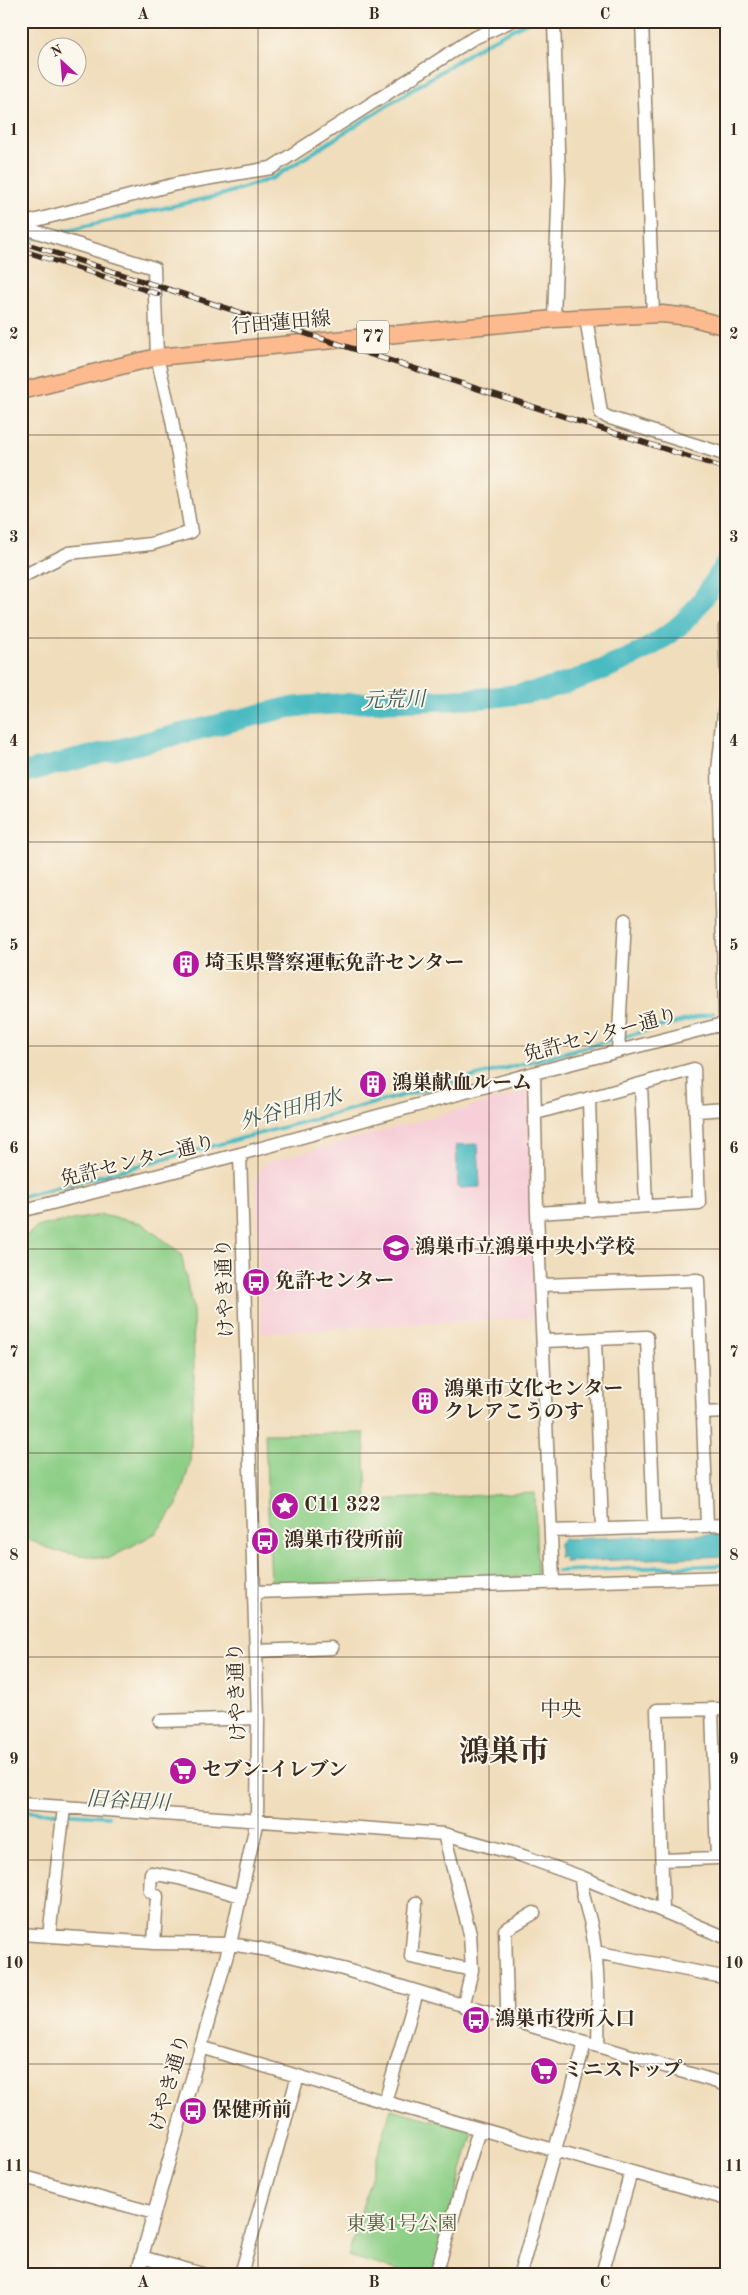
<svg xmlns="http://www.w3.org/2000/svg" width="748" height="2295" viewBox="0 0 748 2295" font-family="'Old Standard TT','Noto Serif JP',serif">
	<rect width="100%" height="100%" fill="#fbf7ec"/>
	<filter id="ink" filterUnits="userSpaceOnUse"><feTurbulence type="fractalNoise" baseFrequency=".02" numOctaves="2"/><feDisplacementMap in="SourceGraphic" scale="10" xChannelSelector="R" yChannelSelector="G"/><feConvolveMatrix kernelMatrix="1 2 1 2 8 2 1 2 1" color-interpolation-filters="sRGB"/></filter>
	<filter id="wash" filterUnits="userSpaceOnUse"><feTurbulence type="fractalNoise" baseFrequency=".0096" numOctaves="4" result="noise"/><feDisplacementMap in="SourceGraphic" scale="20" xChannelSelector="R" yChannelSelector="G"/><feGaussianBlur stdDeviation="1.12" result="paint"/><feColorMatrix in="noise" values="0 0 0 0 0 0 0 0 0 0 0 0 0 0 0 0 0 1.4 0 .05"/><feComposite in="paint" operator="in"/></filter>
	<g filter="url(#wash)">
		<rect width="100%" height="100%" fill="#f0ddbb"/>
		<path fill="#f6cfd8" d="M 528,1091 L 535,1317 L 261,1333 L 256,1178 L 265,1163 Z"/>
		<path fill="#8dcf87" stroke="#647c52" d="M 101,1215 L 141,1223 L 181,1253 L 193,1311 L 194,1377 L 190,1464 L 177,1505 L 156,1533 L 108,1559 L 54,1551 L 21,1536 L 21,1240 L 39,1226 Z
			M 364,1433 L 367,1500 L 535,1493 L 537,1576 L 271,1585 L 265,1434 Z
			M 391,2109 L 470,2130 L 472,2135 L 433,2274 L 411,2274 L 348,2256 Z"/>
		<path fill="#4cbbc2" stroke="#447270" d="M 478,1144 L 480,1187 L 458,1188 L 456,1145 Z
			M 725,1534 L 727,1536 L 727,1556 L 565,1562 L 565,1557 L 559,1557 L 559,1543 L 563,1539 Z"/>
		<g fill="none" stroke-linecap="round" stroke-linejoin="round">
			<path stroke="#4cbbc2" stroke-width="4" d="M 55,233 L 221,195 L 273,178 L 484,44 L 529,21
				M 21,241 L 38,237
				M 21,1197 L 713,1013
				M 558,1571 L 727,1565
				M 21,1811 L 109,1816"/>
			<path stroke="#4cbbc2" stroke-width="21" d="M 21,773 L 286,708 C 367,698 451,706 532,692 C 559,687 585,677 611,666 C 640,654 669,638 690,615 C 704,600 715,580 727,562"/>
		</g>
	</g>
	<g filter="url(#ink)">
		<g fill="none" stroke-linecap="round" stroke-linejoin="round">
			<g stroke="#96846c" stroke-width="15">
				<path id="minor" d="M 554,21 L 559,180 L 554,319
					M 642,21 L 653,314
					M 21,224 L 176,184 L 271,168 L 472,39 L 511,21
					M 21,227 L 154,268 L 157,357 L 172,420 L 191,532 L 151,544 L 69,553 L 21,577
					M 586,317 L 601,413 L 607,417 L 727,455
					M 725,627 L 727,685
					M 727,686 L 718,770 L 727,1079
					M 618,1051 L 625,920
					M 534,1073 L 537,1213 L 553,1582
					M 641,1084 L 646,1206
					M 589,1098 L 592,1210
					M 696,1111 L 727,1109
					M 536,1113 L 694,1069 L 699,1203 L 537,1213
					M 21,1211 L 240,1154 L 534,1073 L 727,1023
					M 541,1285 L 698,1280 L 707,1526
					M 595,1339 L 602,1529
					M 544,1341 L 647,1337 L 654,1527
					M 702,1413 L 727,1412
					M 552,1531 L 727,1525
					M 254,1592 L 727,1577
					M 256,1651 L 332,1648
					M 160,1721 L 258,1718
					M 21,1804 L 444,1834 L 520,1855 L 581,1877 L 727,1938
					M 444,1834 L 470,1934 L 472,1970 L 463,2007
					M 662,1860 L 717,1858 L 712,1709
					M 581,1877 C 581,1896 589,1912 592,1930 C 599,1968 599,2008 598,2046
					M 416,1903 L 411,1957 L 472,1970
					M 663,1911 L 657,1710 L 727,1709
					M 21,1934 L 154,1943 L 230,1944 L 262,1949 L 343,1969 L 727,2085
					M 49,1936 L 64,1808
					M 154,1943 L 157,1896 L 150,1891 L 151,1873 L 179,1878 L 241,1896
					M 595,1952 L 723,1977
					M 505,2019 L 507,2008 L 505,1930 L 534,1913
					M 200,2047 L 385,2102 L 727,2199
					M 385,2102 L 417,1992
					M 21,2176 L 154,2213
					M 141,2257 L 203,2274
					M 137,2274 L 230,1944 L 257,1820 L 258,1718 L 240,1154
					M 241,2274 L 298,2076
					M 436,2274 L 479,2129
					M 520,2274 L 585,2043
					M 602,2274 L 631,2172"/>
			</g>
			<g stroke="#96846c" stroke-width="19">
				<path id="major" d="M 21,391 L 157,357 L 554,319 L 662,314 L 690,317 L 727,327"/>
			</g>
			<use href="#minor" stroke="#fff" stroke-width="12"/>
			<use href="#major" stroke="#fcba8e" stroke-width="16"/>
			<g stroke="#3b2a1e" stroke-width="5.5">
				<path id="rail" d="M 21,242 L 727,469
					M 21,250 L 158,294"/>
			</g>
			<use href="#rail" stroke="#fbf7ec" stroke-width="4" stroke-dasharray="11" stroke-linecap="butt"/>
		</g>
	</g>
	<path fill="none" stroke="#3b2a1e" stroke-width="1" stroke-opacity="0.55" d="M 258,21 L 258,2274M 489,21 L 489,2274M 21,231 L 727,231M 21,435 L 727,435M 21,638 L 727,638M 21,842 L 727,842M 21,1046 L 727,1046M 21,1249 L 727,1249M 21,1453 L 727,1453M 21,1657 L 727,1657M 21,1860 L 727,1860M 21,2064 L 727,2064"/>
	<defs>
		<g id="building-disc" transform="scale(1.4375)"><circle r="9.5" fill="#b5179e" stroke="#fbf7ec"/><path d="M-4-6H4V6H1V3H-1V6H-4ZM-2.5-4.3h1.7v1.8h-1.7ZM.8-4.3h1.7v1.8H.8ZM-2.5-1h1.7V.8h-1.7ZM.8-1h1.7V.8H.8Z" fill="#fff"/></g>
		<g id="school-disc" transform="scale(1.4375)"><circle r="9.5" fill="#b5179e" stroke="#fbf7ec"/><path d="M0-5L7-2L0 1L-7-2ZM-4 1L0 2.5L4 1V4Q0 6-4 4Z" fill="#fff"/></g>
		<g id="bus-disc" transform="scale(1.4375)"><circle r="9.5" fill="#b5179e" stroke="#fbf7ec"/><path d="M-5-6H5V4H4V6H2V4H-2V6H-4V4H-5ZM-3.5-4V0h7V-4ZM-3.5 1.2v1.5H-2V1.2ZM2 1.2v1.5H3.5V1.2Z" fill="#fff"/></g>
		<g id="sight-disc" transform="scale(1.4375)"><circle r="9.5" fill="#b5179e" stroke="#fbf7ec"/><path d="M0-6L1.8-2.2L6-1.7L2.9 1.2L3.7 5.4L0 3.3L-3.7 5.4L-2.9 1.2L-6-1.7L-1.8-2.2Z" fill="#fff"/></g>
		<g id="supermarket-disc" transform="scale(1.4375)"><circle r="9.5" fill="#b5179e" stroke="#fbf7ec"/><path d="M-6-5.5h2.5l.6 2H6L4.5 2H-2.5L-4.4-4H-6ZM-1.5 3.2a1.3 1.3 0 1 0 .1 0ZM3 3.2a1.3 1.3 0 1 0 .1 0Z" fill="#fff"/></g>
	</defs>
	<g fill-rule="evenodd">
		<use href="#building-disc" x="186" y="964"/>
		<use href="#building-disc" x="373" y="1084"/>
		<use href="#school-disc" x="396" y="1248"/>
		<use href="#bus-disc" x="256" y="1282"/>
		<use href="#building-disc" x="425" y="1401"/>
		<use href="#sight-disc" x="285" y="1506"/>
		<use href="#bus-disc" x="265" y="1541"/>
		<use href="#supermarket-disc" x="183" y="1771"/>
		<use href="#bus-disc" x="476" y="2020"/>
		<use href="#supermarket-disc" x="544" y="2071"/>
		<use href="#bus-disc" x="193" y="2111"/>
	</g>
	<g text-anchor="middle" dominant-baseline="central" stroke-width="4" stroke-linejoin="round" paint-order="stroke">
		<rect fill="#fbf7ec" stroke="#75685c" stroke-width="1" x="357" y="320.5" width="32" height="33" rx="4"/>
		<g font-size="19" font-weight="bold" fill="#3b2a1e">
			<text x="373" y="337">77</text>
		</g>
		<g font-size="20" fill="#3b2a1e" stroke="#fbf7ec">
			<text transform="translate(281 324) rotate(-5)">行田蓮田線</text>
			<text transform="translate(601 1036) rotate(-15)">免許センター通り</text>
			<text transform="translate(138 1162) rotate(-14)">免許センター通り</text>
			<text transform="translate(226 1288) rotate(-92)">けやき通り</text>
			<text transform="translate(238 1692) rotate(-92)">けやき通り</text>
			<text transform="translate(171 2083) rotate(-74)">けやき通り</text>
		</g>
		<g font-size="20" font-weight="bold" fill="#3b2a1e" stroke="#fbf7ec" text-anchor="start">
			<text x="205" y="964">埼玉県警察運転免許センター</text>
			<text x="392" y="1084">鴻巣献血ルーム</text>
			<text x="415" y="1248">鴻巣市立鴻巣中央小学校</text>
			<text x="275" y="1282">免許センター</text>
			<text x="444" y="1390">鴻巣市文化センター<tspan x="444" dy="23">クレアこうのす</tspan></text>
			<text x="304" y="1506">C11 322</text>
			<text x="284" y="1541">鴻巣市役所前</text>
			<text x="202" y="1771">セブン-イレブン</text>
			<text x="495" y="2020">鴻巣市役所入口</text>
			<text x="563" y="2071">ミニストップ</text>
			<text x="212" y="2111">保健所前</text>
		</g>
		<g font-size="20" fill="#545c3e" stroke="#fbf7ec">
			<text x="402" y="2225">東裏1号公園</text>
		</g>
		<g font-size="21" font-style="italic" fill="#415d57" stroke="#fbf7ec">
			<text transform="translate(394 701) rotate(-2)">元荒川</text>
			<text transform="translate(291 1110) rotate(-15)">外谷田用水</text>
			<text transform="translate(128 1802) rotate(3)">旧谷田川</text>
		</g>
		<g font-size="21" fill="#3b2a1e" stroke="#fbf7ec">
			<text x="561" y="1710">中央</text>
		</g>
		<g font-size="30" font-weight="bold" fill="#3b2a1e" stroke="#fbf7ec">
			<text x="504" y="1753">鴻巣市</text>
		</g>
	</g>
	<rect width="748" height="2295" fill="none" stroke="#fbf7ec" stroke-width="55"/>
	<g transform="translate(62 62) rotate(334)"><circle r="24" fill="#fbf7ec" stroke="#aea59a"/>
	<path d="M0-4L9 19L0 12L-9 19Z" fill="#b5179e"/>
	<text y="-8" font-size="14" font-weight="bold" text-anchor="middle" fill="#3b2a1e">N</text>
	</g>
	<rect x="28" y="28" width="692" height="2240" fill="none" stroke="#3b2a1e" stroke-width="2"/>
	<g font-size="16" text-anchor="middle" font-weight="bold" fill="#3b2a1e">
		<text x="143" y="19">A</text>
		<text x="374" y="19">B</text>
		<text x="605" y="19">C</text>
		<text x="14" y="135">1</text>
		<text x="734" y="135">1</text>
		<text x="14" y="339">2</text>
		<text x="734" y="339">2</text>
		<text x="14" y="542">3</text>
		<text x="734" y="542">3</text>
		<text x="14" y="746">4</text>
		<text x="734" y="746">4</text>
		<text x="14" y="950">5</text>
		<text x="734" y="950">5</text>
		<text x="14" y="1153">6</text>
		<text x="734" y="1153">6</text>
		<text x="14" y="1357">7</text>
		<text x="734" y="1357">7</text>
		<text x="14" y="1560">8</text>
		<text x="734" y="1560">8</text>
		<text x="14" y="1764">9</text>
		<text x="734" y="1764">9</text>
		<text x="14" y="1968">10</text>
		<text x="734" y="1968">10</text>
		<text x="14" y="2171">11</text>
		<text x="734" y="2171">11</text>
		<text x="143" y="2287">A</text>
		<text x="374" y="2287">B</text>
		<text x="605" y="2287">C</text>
	</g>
</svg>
